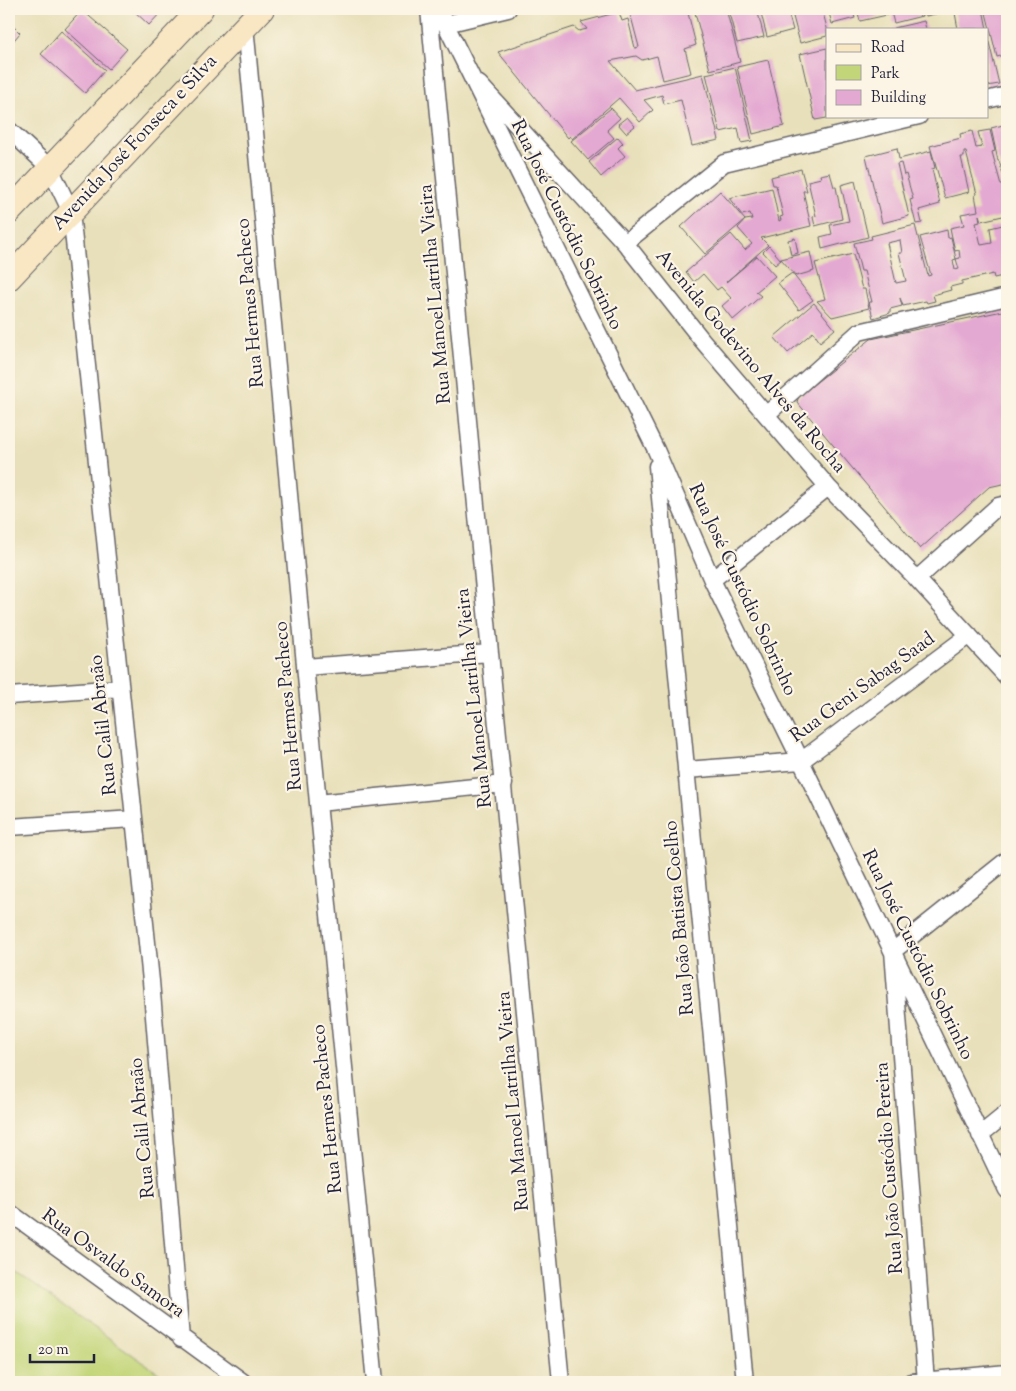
<svg xmlns="http://www.w3.org/2000/svg" width="1016" height="1391" viewBox="0 0 1016 1391" font-family="'Sorts Mill Goudy',serif">
	<rect width="100%" height="100%" fill="#fcf5e5"/>
	<filter id="ink" filterUnits="userSpaceOnUse"><feTurbulence type="fractalNoise" baseFrequency=".02" numOctaves="2"/><feDisplacementMap in="SourceGraphic" scale="10" xChannelSelector="R" yChannelSelector="G"/><feConvolveMatrix kernelMatrix="1 2 1 2 8 2 1 2 1" color-interpolation-filters="sRGB"/></filter>
	<filter id="wash" filterUnits="userSpaceOnUse"><feTurbulence type="fractalNoise" baseFrequency=".0096" numOctaves="4" result="noise"/><feDisplacementMap in="SourceGraphic" scale="20" xChannelSelector="R" yChannelSelector="G"/><feGaussianBlur stdDeviation="1.12" result="paint"/><feColorMatrix in="noise" values="0 0 0 0 0 0 0 0 0 0 0 0 0 0 0 0 0 1.4 0 .05"/><feComposite in="paint" operator="in"/></filter>
	<g filter="url(#wash)">
		<rect width="100%" height="100%" fill="#e8e0ba"/>
		<path fill="#c2d578" stroke="#727c5a" d="M 9,1267 L 171,1382 L 9,1382 Z"/>
		<g id="blocks">
			<path fill="#e4a9d2" fill-rule="evenodd" d="M 132,9 L 164,9 L 149,25 Z
				M 629,9 L 687,9 L 696,45 L 685,49 L 691,73 L 663,80 L 657,56 L 642,60 L 636,56 L 610,61 L 635,90 L 703,74 L 719,140 L 692,146 L 681,100 L 664,104 L 662,95 L 644,100 L 653,110 L 640,122 L 619,98 L 572,139 L 570,136 L 568,138 L 498,52 L 574,27 L 579,31 L 587,29 L 581,22 L 619,12 L 622,21 L 628,19 L 635,48 L 639,47 Z
				M 694,9 L 726,9 L 740,62 L 710,70 Z
				M 728,9 L 757,9 L 764,37 L 737,43 Z
				M 760,9 L 787,9 L 793,30 L 767,37 Z
				M 791,9 L 822,9 L 827,28 L 827,36 L 800,43 Z
				M 828,9 L 852,9 L 855,18 L 832,24 Z
				M 857,9 L 886,9 L 887,15 L 860,21 Z
				M 890,9 L 920,9 L 922,16 L 894,23 Z
				M 924,9 L 953,9 L 953,10 L 926,16 Z
				M 976,9 L 983,9 L 987,29 L 958,29 L 955,13 Z
				M 985,9 L 1007,9 L 1007,54 L 997,57 Z
				M 82,10 L 127,49 L 109,69 L 65,29 Z
				M 924,21 L 926,29 L 894,29 L 894,28 Z
				M 9,22 L 20,33 L 9,46 Z
				M 61,31 L 105,70 L 85,93 L 41,54 Z
				M 987,34 L 999,84 L 987,86 Z
				M 827,48 L 827,118 L 815,120 L 800,54 Z
				M 768,60 L 784,126 L 753,134 L 737,67 Z
				M 735,67 L 752,141 L 741,143 L 738,128 L 720,132 L 706,74 Z
				M 611,108 L 620,118 L 607,130 L 614,138 L 588,160 L 571,141 Z
				M 627,117 L 635,126 L 626,133 L 618,124 Z
				M 1007,124 L 1007,187 L 999,161 L 998,161 L 991,128 Z
				M 990,130 L 995,151 L 992,152 L 1001,185 L 1003,185 L 1005,193 L 1007,192 L 1007,215 L 981,221 L 979,215 L 980,222 L 976,223 L 981,245 L 992,243 L 990,228 L 1007,224 L 1007,275 L 994,278 L 993,274 L 962,281 L 962,284 L 950,287 L 951,290 L 933,295 L 935,301 L 927,303 L 926,301 L 903,306 L 900,298 L 902,306 L 890,309 L 890,313 L 873,318 L 869,302 L 872,302 L 864,271 L 861,271 L 854,243 L 872,239 L 871,236 L 915,225 L 928,276 L 931,275 L 920,237 L 947,230 L 948,238 L 951,237 L 956,259 L 953,260 L 955,270 L 959,269 L 956,259 L 960,258 L 959,250 L 955,251 L 950,228 L 964,225 L 961,214 L 978,211 L 975,195 L 977,194 L 966,152 L 964,152 L 964,157 L 961,157 L 969,192 L 945,198 L 930,146 L 961,138 L 960,134 L 972,131 L 976,148 L 982,147 L 978,132 ZM 900,240 L 902,253 L 899,253 L 906,281 L 896,283 L 887,243 Z
				M 618,137 L 623,143 L 618,148 L 625,156 L 601,177 L 589,162 Z
				M 897,148 L 899,159 L 931,151 L 935,168 L 932,169 L 940,204 L 919,210 L 922,223 L 916,224 L 910,200 L 913,199 L 906,174 L 904,175 L 901,163 L 897,164 L 909,216 L 882,223 L 866,156 Z
				M 801,169 L 807,191 L 803,191 L 811,226 L 761,238 L 768,245 L 726,282 L 757,256 L 775,276 L 756,292 L 761,296 L 733,320 L 722,306 L 731,298 L 721,287 L 717,290 L 703,274 L 694,282 L 686,272 L 731,234 L 745,250 L 752,244 L 738,228 L 745,220 L 752,219 L 750,213 L 742,215 L 729,198 L 772,188 L 779,221 L 781,220 L 780,217 L 783,216 L 776,185 L 773,185 L 771,177 Z
				M 830,173 L 834,187 L 836,187 L 842,219 L 815,226 L 813,217 L 816,216 L 808,181 L 821,178 L 820,175 Z
				M 855,181 L 868,237 L 822,249 L 820,237 L 832,234 L 830,225 L 849,221 L 841,185 Z
				M 720,191 L 745,220 L 705,254 L 681,227 Z
				M 795,238 L 798,253 L 791,255 L 788,240 Z
				M 769,246 L 781,260 L 775,265 L 763,252 Z
				M 810,252 L 814,271 L 796,276 L 781,259 Z
				M 853,254 L 862,289 L 865,289 L 869,308 L 832,317 L 817,301 L 825,299 L 815,263 Z
				M 792,273 L 813,300 L 799,310 L 778,283 Z
				M 814,303 L 835,329 L 820,342 L 813,332 L 788,353 L 774,337 Z
				M 1007,310 L 1007,483 L 989,487 L 920,549 L 797,402 L 799,396 L 871,339 Z"/>
		</g>
	</g>
	<g filter="url(#ink)">
		<use href="#blocks" fill-opacity="0" stroke="#676467" stroke-width="1"/>
		<g fill="none" stroke-linecap="round" stroke-linejoin="round">
			<g stroke="#676467" stroke-width="19">
				<path id="street" d="M 429,9 L 490,653 L 561,1382
					M 438,9 L 656,450 L 712,580 L 801,761 L 1007,1190
					M 446,24 L 508,9
					M 245,26 L 318,803 L 375,1382
					M 479,84 L 625,243 L 702,340 L 828,487 L 917,579 L 1007,677
					M 987,100 L 1007,95
					M 9,130 L 50,168 L 71,212 L 151,981 L 181,1339
					M 625,243 L 724,163 L 919,116
					M 766,415 L 859,332 L 1007,297
					M 657,466 L 745,1382
					M 917,579 L 998,506 L 1007,504
					M 712,580 L 828,487
					M 305,667 L 490,653
					M 9,696 L 120,688
					M 686,770 L 801,761 L 969,635
					M 318,803 L 504,784
					M 9,827 L 134,819
					M 980,1135 L 1007,1113
					M 9,1212 L 243,1382
					M 911,1382 L 1007,1373
					M 926,1382 L 893,951 L 1007,860"/>
			</g>
			<g stroke="#676467" stroke-width="26">
				<path id="secondary" d="M 9,212 L 201,9
					M 9,278 L 262,9"/>
			</g>
			<use href="#street" stroke="#fff" stroke-width="16"/>
			<use href="#secondary" stroke="#f9e7c3" stroke-width="24"/>
		</g>
	</g>
	<g text-anchor="middle" dominant-baseline="central" stroke-width="4.5" stroke-linejoin="round" paint-order="stroke">
		<g font-size="19" fill="#22223b" stroke="#fcf5e5">
			<text transform="translate(135 143) rotate(-47)">Avenida José Fonseca e Silva</text>
			<text transform="translate(566 225) rotate(64)">Rua José Custódio Sobrinho</text>
			<text transform="translate(436 294) rotate(-95)">Rua Manoel Latrilha Vieira</text>
			<text transform="translate(251 303) rotate(-95)">Rua Hermes Pacheco</text>
			<text transform="translate(750 362) rotate(50)">Avenida Godevino Alves da Rocha</text>
			<text transform="translate(742 590) rotate(65)">Rua José Custódio Sobrinho</text>
			<text transform="translate(863 688) rotate(-36)">Rua Geni Sabag Saad</text>
			<text transform="translate(475 698) rotate(-96)">Rua Manoel Latrilha Vieira</text>
			<text transform="translate(289 706) rotate(-95)">Rua Hermes Pacheco</text>
			<text transform="translate(104 725) rotate(-96)">Rua Calil Abraão</text>
			<text transform="translate(680 918) rotate(-95)">Rua João Batista Coelho</text>
			<text transform="translate(917 955) rotate(64)">Rua José Custódio Sobrinho</text>
			<text transform="translate(514 1101) rotate(-95)">Rua Manoel Latrilha Vieira</text>
			<text transform="translate(328 1109) rotate(-96)">Rua Hermes Pacheco</text>
			<text transform="translate(143 1128) rotate(-95)">Rua Calil Abraão</text>
			<text transform="translate(890 1168) rotate(-94)">Rua João Custódio Pereira</text>
			<text transform="translate(113 1264) rotate(36)">Rua Osvaldo Samora</text>
		</g>
	</g>
	<rect width="1016" height="1391" fill="none" stroke="#fcf5e5" stroke-width="30"/>
	<rect x="826" y="28" width="162" height="90" fill="#fcf5e5" stroke="#a5a1a1"/>
	<rect x="836" y="44" width="25" height="8" fill="#f9e7c3" stroke="#a5a1a1"/>
	<text x="871" y="52" font-size="15" fill="#22223b">Road</text>
	<rect x="836" y="65" width="25" height="15" fill="#c2d578" stroke="#a5a1a1"/>
	<text x="871" y="78" font-size="15" fill="#22223b">Park</text>
	<rect x="836" y="90" width="25" height="15" fill="#e4a9d2" stroke="#a5a1a1"/>
	<text x="871" y="102" font-size="15" fill="#22223b">Building</text>
	<path d="M30 1354v8h64v-8" fill="none" stroke="#22223b" stroke-width="2.5"/>
	<text x="38" y="1354" font-size="15" fill="#22223b" stroke="#fcf5e5" stroke-width="4" paint-order="stroke">20 m</text>
</svg>
